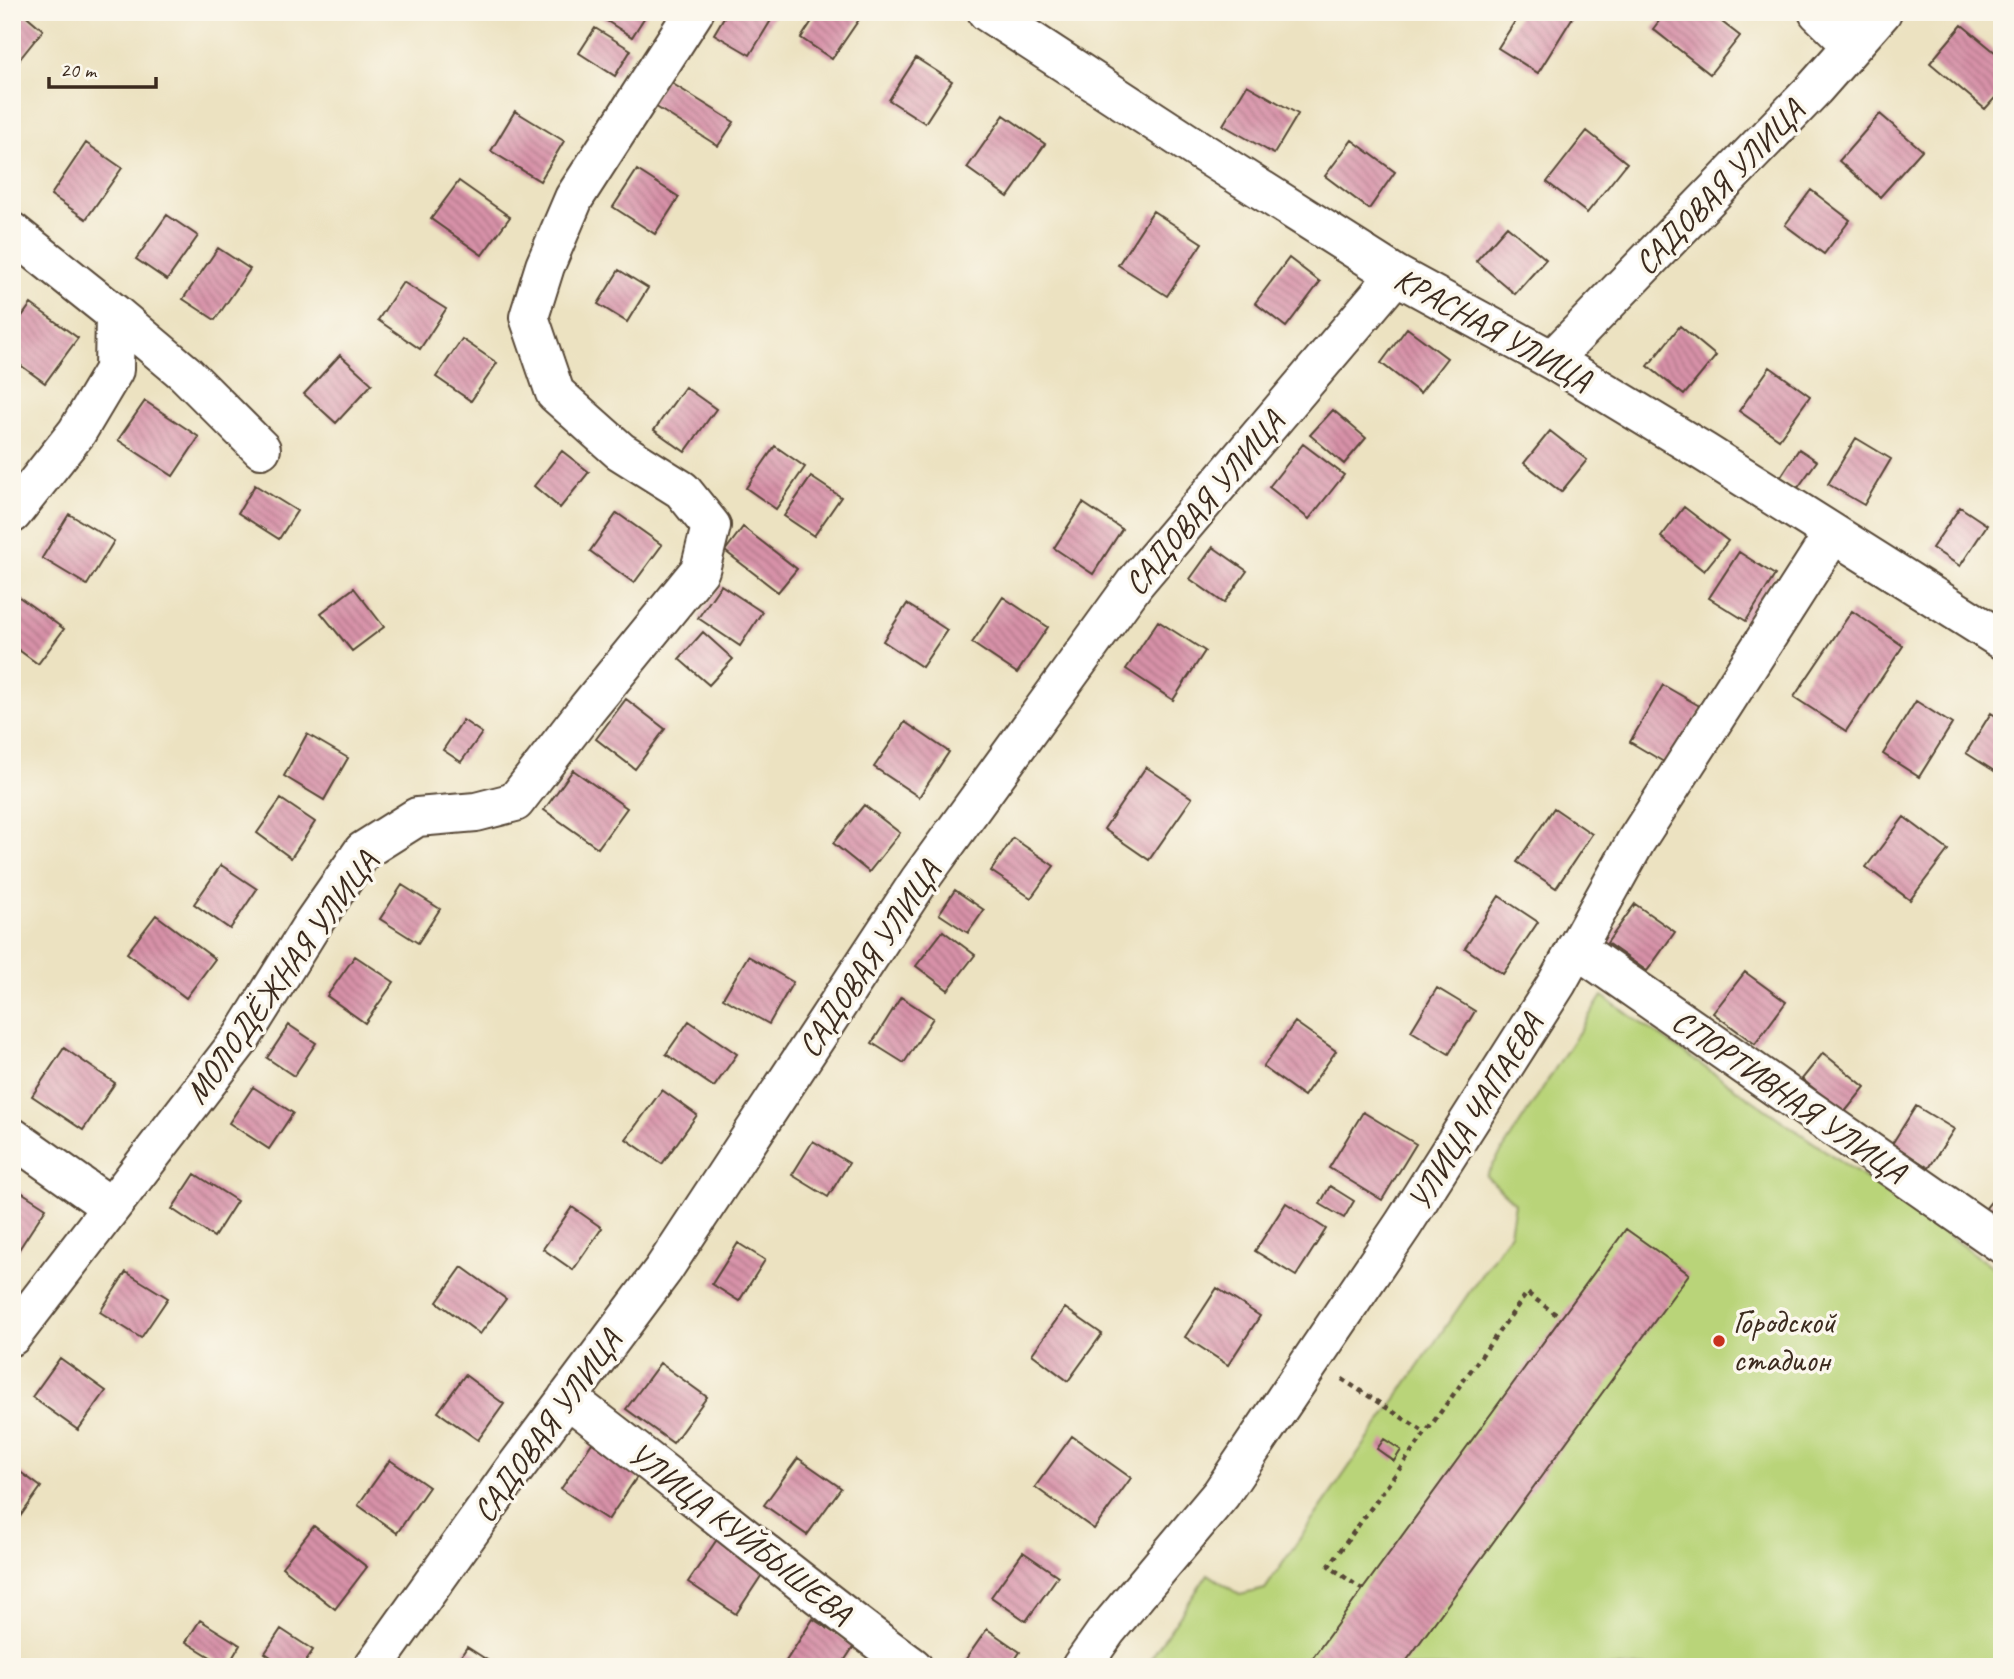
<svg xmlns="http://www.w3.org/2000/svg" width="2014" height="1679" viewBox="0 0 2014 1679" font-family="Caveat,sans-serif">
	<defs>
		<pattern id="building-back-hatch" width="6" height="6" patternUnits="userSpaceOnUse" patternTransform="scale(1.75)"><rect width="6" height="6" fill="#d791a8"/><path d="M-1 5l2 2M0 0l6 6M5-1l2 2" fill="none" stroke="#b07788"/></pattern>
	</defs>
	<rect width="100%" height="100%" fill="#fbf7ec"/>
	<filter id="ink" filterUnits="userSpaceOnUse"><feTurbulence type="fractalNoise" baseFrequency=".0143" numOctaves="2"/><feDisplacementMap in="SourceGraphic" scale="14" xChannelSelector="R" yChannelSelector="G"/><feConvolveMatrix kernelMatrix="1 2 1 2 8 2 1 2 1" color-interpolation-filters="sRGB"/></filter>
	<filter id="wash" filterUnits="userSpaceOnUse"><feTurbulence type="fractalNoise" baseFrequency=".00686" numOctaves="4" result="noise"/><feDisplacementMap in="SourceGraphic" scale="28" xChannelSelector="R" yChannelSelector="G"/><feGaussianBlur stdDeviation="1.57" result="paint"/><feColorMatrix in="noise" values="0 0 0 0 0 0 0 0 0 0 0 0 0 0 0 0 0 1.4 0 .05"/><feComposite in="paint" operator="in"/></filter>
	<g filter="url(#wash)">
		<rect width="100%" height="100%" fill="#ece2c1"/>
		<path fill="#b9d479" stroke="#7a7f4c" stroke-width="2" d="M 1602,996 L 2002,1273 L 2002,1667 L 1145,1667 L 1208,1574 L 1240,1595 L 1265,1589 L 1510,1233 L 1515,1203 L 1486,1176 Z"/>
		<g id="blocks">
			<path fill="url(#building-back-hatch)" d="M 12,12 L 22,12 L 43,30 L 15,65 L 12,62 Z
				M 593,12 L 648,12 L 632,37 Z
				M 727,12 L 776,12 L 750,55 L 714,34 Z
				M 818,12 L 851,12 L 860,18 L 832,59 L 801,38 Z
				M 1521,12 L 1576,12 L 1538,73 L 1498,48 Z
				M 1666,12 L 1709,12 L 1740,36 L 1710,74 L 1653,29 Z
				M 1962,25 L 2002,58 L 2002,90 L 1985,109 L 1930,63 Z
				M 595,28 L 631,50 L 615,76 L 579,53 Z
				M 916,58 L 952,81 L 925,123 L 889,100 Z
				M 665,79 L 734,122 L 718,146 L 650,103 Z
				M 1247,85 L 1298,114 L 1274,154 L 1223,125 Z
				M 515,111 L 564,141 L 540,181 L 491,151 Z
				M 1880,114 L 1922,150 L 1880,197 L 1839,161 Z
				M 1004,115 L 1045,144 L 1008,197 L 967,168 Z
				M 1587,131 L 1627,163 L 1587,213 L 1547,182 Z
				M 1352,140 L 1395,172 L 1369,209 L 1325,176 Z
				M 86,143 L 122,168 L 86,219 L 51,195 Z
				M 637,170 L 679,197 L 655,234 L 613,207 Z
				M 459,181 L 510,217 L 482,255 L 431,219 Z
				M 1811,190 L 1850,220 L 1824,254 L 1785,225 Z
				M 1153,211 L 1202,243 L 1167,296 L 1118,265 Z
				M 167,215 L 198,236 L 167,280 L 136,259 Z
				M 1507,226 L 1546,259 L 1515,294 L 1476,261 Z
				M 218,248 L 250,269 L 215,320 L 183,299 Z
				M 1289,258 L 1320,282 L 1286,327 L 1255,303 Z
				M 619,270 L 648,288 L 627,322 L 598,304 Z
				M 403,282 L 446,309 L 420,349 L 378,320 Z
				M 31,304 L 78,338 L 45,383 L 12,359 L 12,330 Z
				M 1680,326 L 1716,356 L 1684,395 L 1648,366 Z
				M 1407,328 L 1447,358 L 1420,393 L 1381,363 Z
				M 462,339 L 497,363 L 471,401 L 436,377 Z
				M 340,355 L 372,384 L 336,423 L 304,394 Z
				M 1770,367 L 1810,396 L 1779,439 L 1739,411 Z
				M 685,387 L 716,409 L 685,452 L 654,430 Z
				M 145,401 L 199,437 L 173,476 L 118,440 Z
				M 1333,410 L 1366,438 L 1344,464 L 1310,435 Z
				M 1550,431 L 1587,460 L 1561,492 L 1524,463 Z
				M 1856,438 L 1891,459 L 1864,505 L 1828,484 Z
				M 1303,444 L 1344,475 L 1309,519 L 1269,487 Z
				M 775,446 L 805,467 L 776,509 L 746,488 Z
				M 1799,449 L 1817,461 L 1797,489 L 1780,478 Z
				M 562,451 L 589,472 L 560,508 L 534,486 Z
				M 811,477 L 841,497 L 814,536 L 784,516 Z
				M 255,485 L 297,511 L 279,539 L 238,513 Z
				M 1083,503 L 1122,529 L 1093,574 L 1054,548 Z
				M 1684,507 L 1728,541 L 1704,571 L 1661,537 Z
				M 1960,507 L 1987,525 L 1960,566 L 1932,548 Z
				M 617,513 L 662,545 L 634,583 L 590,551 Z
				M 69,514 L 114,541 L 87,585 L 42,558 Z
				M 743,527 L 797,569 L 778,592 L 725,551 Z
				M 1213,547 L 1247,571 L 1224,603 L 1190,579 Z
				M 1739,552 L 1775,575 L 1746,621 L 1709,598 Z
				M 721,585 L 762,612 L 740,646 L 698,618 Z
				M 354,588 L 384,627 L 352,651 L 321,613 Z
				M 12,592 L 64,629 L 38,664 L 12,645 Z
				M 1003,597 L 1048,627 L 1017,673 L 972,643 Z
				M 907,604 L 947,630 L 922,667 L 883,641 Z
				M 1852,611 L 1903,646 L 1846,731 L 1794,697 Z
				M 1158,621 L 1205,651 L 1173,700 L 1126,669 Z
				M 703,632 L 733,659 L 709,685 L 679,659 Z
				M 1663,685 L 1703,708 L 1669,765 L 1630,742 Z
				M 626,699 L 665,729 L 635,769 L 596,739 Z
				M 1916,701 L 1952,724 L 1919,777 L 1883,754 Z
				M 1991,713 L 2002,720 L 2002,776 L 1966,753 Z
				M 463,720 L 482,733 L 461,762 L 443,750 Z
				M 905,722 L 949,752 L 919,797 L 874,767 Z
				M 307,734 L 348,758 L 324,800 L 284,776 Z
				M 1146,767 L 1192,798 L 1149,860 L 1104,829 Z
				M 573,770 L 627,808 L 598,848 L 544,810 Z
				M 281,799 L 315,822 L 291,858 L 257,833 Z
				M 864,805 L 900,833 L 869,872 L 833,843 Z
				M 1554,808 L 1592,834 L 1556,888 L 1517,862 Z
				M 1904,817 L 1948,850 L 1910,900 L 1866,867 Z
				M 1013,838 L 1054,866 L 1031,898 L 991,871 Z
				M 221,865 L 257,889 L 230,929 L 194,904 Z
				M 402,885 L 440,909 L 418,943 L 380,919 Z
				M 955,890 L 984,910 L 968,933 L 939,914 Z
				M 1499,896 L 1538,922 L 1503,974 L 1465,948 Z
				M 1635,904 L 1675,932 L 1647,971 L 1607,943 Z
				M 156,915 L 215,959 L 186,998 L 127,953 Z
				M 943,931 L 975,955 L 948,990 L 916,966 Z
				M 355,956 L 394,982 L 365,1023 L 327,996 Z
				M 748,956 L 793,982 L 769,1024 L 723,998 Z
				M 1745,972 L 1786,1002 L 1755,1044 L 1713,1013 Z
				M 1437,988 L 1475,1011 L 1449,1054 L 1411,1031 Z
				M 901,997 L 933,1018 L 904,1063 L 872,1043 Z
				M 689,1021 L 737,1054 L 714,1087 L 666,1054 Z
				M 1295,1022 L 1336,1051 L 1304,1096 L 1263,1067 Z
				M 289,1025 L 316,1043 L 294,1076 L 267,1058 Z
				M 64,1048 L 115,1083 L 83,1130 L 32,1096 Z
				M 1823,1053 L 1865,1087 L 1844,1113 L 1802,1079 Z
				M 253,1087 L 293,1113 L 269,1149 L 229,1123 Z
				M 662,1090 L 697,1115 L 662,1164 L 626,1139 Z
				M 1916,1106 L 1954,1129 L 1929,1168 L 1892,1144 Z
				M 1363,1112 L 1416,1144 L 1382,1200 L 1329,1168 Z
				M 813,1141 L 849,1163 L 828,1197 L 792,1175 Z
				M 195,1174 L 237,1201 L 214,1237 L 172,1209 Z
				M 12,1186 L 46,1208 L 14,1257 L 12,1256 Z
				M 1330,1186 L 1354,1201 L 1344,1218 L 1320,1204 Z
				M 2002,1188 L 2002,1223 L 1985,1209 Z
				M 1286,1203 L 1326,1229 L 1296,1276 L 1255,1251 Z
				M 572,1207 L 602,1228 L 573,1270 L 543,1249 Z
				M 1626,1229 L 1689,1274 L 1402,1667 L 1306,1667 Z
				M 738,1243 L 765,1260 L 739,1301 L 712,1284 Z
				M 462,1267 L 506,1299 L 480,1334 L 437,1302 Z
				M 126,1272 L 168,1298 L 141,1338 L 100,1312 Z
				M 1217,1288 L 1260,1316 L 1228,1365 L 1185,1337 Z
				M 1065,1308 L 1102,1334 L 1068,1381 L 1032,1354 Z
				M 60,1358 L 106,1391 L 78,1430 L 32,1397 Z
				M 660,1363 L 707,1397 L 673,1443 L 626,1409 Z
				M 465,1375 L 504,1404 L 478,1440 L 438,1412 Z
				M 1072,1436 L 1131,1478 L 1094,1529 L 1035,1487 Z
				M 1384,1439 L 1401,1450 L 1394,1461 L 1377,1449 Z
				M 592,1443 L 639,1474 L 608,1520 L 561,1489 Z
				M 798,1458 L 841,1488 L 807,1535 L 764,1505 Z
				M 390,1460 L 429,1487 L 397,1533 L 358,1505 Z
				M 12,1466 L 41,1487 L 12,1528 Z
				M 314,1526 L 367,1567 L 335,1609 L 282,1567 Z
				M 718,1538 L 765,1570 L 736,1614 L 688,1582 Z
				M 1023,1552 L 1058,1576 L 1026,1621 L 991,1597 Z
				M 813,1619 L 854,1646 L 840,1667 L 795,1667 L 786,1661 Z
				M 200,1620 L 240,1645 L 227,1667 L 186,1642 Z
				M 281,1629 L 313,1650 L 302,1667 L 286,1667 L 265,1653 Z
				M 987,1629 L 1020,1652 L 1010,1667 L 962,1667 L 961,1666 Z
				M 467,1647 L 498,1667 L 454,1667 Z"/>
		</g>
	</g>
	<g filter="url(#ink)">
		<use href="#blocks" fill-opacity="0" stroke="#564636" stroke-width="2"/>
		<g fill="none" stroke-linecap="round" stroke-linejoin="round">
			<g stroke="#564636" stroke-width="42">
				<path id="minor" d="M 987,12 L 1194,147 L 1396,275 L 1552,360 L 1704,452 L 2002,640
					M 1818,12 L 1852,45
					M 12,232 L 115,314 L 114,370 L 77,432 L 12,514
					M 115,314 L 185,373 L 261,449
					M 1552,360 L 1814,89 L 1882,12
					M 1576,948 L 2002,1244
					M 12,1137 L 111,1207
					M 12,1336 L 242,1037 L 313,923 L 363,851 L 417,817 L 476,812 L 515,802 L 587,709 L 700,570 L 711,526 L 682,490 L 620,451 L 555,393 L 529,317 L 545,266 L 574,198 L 694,12
					M 567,1398 C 684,1486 795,1581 913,1667
					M 373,1667 L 513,1471 L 663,1270 L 919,881 L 1135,583 L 1396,275
					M 1081,1667 L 1107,1630 L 1221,1494 L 1403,1225 L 1557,983 L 1636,841 L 1833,534"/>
			</g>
			<path stroke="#564636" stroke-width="4.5" stroke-dasharray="5 5" stroke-linecap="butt" d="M 1342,1379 L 1426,1433
				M 1363,1590 L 1329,1566 L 1527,1293 L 1561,1318"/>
			<use href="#minor" stroke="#fff" stroke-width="38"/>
		</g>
	</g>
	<circle fill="#c8321e" stroke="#fbf7ec" stroke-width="2.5" cx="1719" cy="1341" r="7"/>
	<g text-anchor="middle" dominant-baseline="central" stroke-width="7" stroke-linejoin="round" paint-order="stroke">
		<g font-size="33" fill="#3b2a1e" stroke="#fbf7ec">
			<text transform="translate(1719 187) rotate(-46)">САДОВАЯ УЛИЦА</text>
			<text transform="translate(1493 329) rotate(29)">КРАСНАЯ УЛИЦА</text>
			<text transform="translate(1204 503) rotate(-50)">САДОВАЯ УЛИЦА</text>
			<text transform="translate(869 959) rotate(-56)">САДОВАЯ УЛИЦА</text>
			<text transform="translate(281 977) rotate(-54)">МОЛОДЁЖНАЯ УЛИЦА</text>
			<text transform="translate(1789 1096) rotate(35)">СПОРТИВНАЯ УЛИЦА</text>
			<text transform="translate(1475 1112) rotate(-58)">УЛИЦА ЧАПАЕВА</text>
			<text transform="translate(547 1426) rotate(-54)">САДОВАЯ УЛИЦА</text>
			<text transform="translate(740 1533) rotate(38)">УЛИЦА КУЙБЫШЕВА</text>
		</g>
		<g font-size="33" fill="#3b2a1e" stroke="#fbf7ec" text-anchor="start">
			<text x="1733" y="1322">Городской<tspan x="1733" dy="38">стадион</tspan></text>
		</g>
	</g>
	<rect width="2014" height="1679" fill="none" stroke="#fbf7ec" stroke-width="42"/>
	<path d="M49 77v10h107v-10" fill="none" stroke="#3b2a1e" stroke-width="3.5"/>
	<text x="60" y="77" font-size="21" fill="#3b2a1e" stroke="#fbf7ec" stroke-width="5" paint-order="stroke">20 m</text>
</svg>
